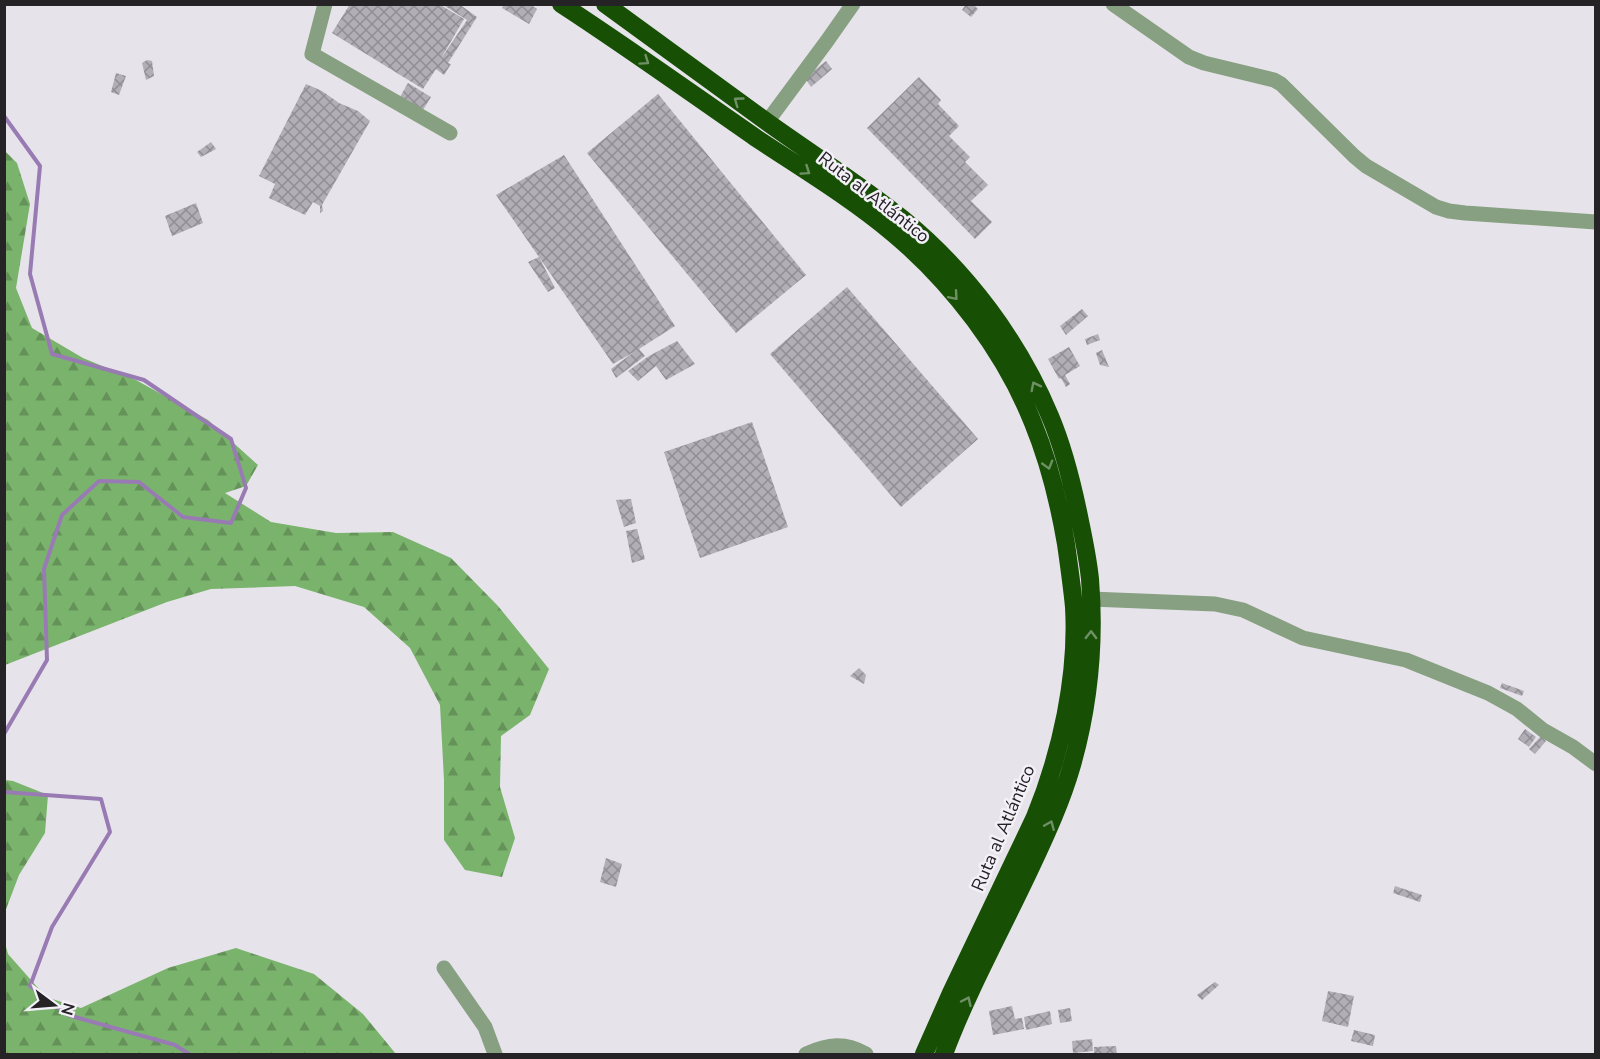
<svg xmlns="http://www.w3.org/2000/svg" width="1600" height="1059" viewBox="0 0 1600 1059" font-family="'Nunito Sans',sans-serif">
	<defs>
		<pattern id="forest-firs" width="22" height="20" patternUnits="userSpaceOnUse" patternTransform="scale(1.5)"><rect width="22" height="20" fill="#7ab46c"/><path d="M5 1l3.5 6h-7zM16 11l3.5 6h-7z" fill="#649259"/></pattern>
		<pattern id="building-cross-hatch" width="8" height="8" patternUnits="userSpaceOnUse" patternTransform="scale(1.5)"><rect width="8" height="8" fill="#b2aeb6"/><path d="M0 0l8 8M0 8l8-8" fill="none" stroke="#918d94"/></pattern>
	</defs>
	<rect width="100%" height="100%" fill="#e7e3eb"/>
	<path fill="url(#forest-firs)" d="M 5,151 L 17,163 L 30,204 L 16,288 L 32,328 L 83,358 L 136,380 L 208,420 L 258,465 L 246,486 L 225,493 L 271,522 L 336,533 L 393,532 L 451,558 L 498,606 L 549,669 L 530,715 L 501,736 L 500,787 L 515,838 L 502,877 L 465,870 L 444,840 L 444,780 L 440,705 L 410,648 L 364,607 L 295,586 L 211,589 L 167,602 L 5,665 Z
		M 5,780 L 13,781 L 48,795 L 45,833 L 19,875 L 5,912 Z
		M 5,943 L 8,954 L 46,997 L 81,1008 L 168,968 L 236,948 L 314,974 L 363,1014 L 396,1054 L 5,1054 Z"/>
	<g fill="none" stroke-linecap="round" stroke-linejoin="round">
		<path stroke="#997bb3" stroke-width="4" d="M 4,116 L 40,166 L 30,274 L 52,354 L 144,380 L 231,439 L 246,488 L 231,523 L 183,517 L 139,482 L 99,481 L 62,515 L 44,569 L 47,660 L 4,734
			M 4,792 L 101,799 L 110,832 L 52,927 L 30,986 L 68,1015 L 175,1045 L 189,1054"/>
	</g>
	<path fill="url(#building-cross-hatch)" d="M 350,4 L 439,4 L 464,19 L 440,60 L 467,20 L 445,6 L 446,4 L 459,4 L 477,17 L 448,63 L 451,64 L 444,75 L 436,69 L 423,89 L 332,33 Z
		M 504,4 L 530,4 L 537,9 L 529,24 L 502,8 Z
		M 966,4 L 973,4 L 978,9 L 971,17 L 962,10 Z
		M 147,60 L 152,61 L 154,76 L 146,80 L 142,63 Z
		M 826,61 L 832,69 L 811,87 L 805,78 Z
		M 116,73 L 126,76 L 119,95 L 111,92 Z
		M 919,77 L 941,100 L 938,104 L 959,126 L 949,136 L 970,157 L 965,162 L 988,185 L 971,201 L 992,222 L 975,239 L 867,128 Z
		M 408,83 L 431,97 L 423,110 L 400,97 Z
		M 306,84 L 322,91 L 339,103 L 358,111 L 370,121 L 322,205 L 323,211 L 320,213 L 320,206 L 313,202 L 305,215 L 269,198 L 275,184 L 259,176 Z
		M 658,94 L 806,275 L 736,333 L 587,153 Z
		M 211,142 L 216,149 L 201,157 L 197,152 Z
		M 564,155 L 675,326 L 639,349 L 645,356 L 616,378 L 611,369 L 634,352 L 613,364 L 496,195 Z
		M 196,203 L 203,223 L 172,236 L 165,216 Z
		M 539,257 L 555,288 L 548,292 L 528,262 Z
		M 847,287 L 978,439 L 901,507 L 770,354 Z
		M 1082,309 L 1088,316 L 1066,335 L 1060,326 Z
		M 1098,334 L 1100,340 L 1087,345 L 1085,339 Z
		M 677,341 L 695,364 L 666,380 L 656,366 L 638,381 L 628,371 L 649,356 Z
		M 1069,347 L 1080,366 L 1065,375 L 1070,384 L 1066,387 L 1061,378 L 1059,379 L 1048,359 Z
		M 1102,350 L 1109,367 L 1100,365 L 1096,353 Z
		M 752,422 L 788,527 L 700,558 L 664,452 Z
		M 631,499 L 636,523 L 624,527 L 616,500 Z
		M 637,529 L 645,559 L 632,563 L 626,531 Z
		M 859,668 L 866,675 L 864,684 L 850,676 Z
		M 1502,683 L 1524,691 L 1522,696 L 1500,688 Z
		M 1525,729 L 1536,737 L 1529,747 L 1518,739 Z
		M 1541,736 L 1546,741 L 1535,754 L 1529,749 Z
		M 606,858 L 622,864 L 616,887 L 600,882 Z
		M 1395,886 L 1422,895 L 1420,902 L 1393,893 Z
		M 1215,982 L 1219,985 L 1202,1000 L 1197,995 Z
		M 1328,991 L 1354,996 L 1348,1027 L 1322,1021 Z
		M 1012,1006 L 1015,1019 L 1022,1018 L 1024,1029 L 993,1035 L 989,1011 Z
		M 1070,1008 L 1072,1021 L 1060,1023 L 1058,1010 Z
		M 1050,1011 L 1052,1024 L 1026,1030 L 1024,1017 Z
		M 1354,1030 L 1375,1035 L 1373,1046 L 1351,1041 Z
		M 1092,1039 L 1093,1051 L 1073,1053 L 1072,1041 Z
		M 1116,1046 L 1117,1054 L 1094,1054 L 1094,1047 Z"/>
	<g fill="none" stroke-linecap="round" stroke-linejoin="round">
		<path stroke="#87a081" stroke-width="15" d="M 325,4 L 312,54 L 450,133
			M 1113,4 L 1189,57 L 1204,63 L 1274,80 L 1281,84 L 1354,156 L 1366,166 L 1436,207 L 1449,211 L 1465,213 L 1596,222
			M 767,122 L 827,41 L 853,4
			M 1091,599 L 1215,604 L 1243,610 L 1303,638 L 1406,660 L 1488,693 L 1517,709 L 1543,730 L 1573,747 L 1596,764
			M 444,968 L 485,1027 L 495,1054
			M 806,1054 C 828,1044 845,1042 866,1054"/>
		<path stroke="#175004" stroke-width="18" d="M 561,4 C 627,47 691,93 756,138 C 803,169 851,198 894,234 C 952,283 1005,352 1033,423 C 1049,462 1059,503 1066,544 C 1069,565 1072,586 1074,607 C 1078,676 1061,753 1035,817 L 951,993 L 924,1054
			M 605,4 C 659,43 713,83 767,122 C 813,155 861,185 904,220 C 967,272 1018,340 1050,416 C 1064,449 1073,486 1080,521 C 1084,540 1088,560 1090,579 C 1095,641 1089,705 1072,765 C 1062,800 1047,833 1031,867 C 1002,929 968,990 944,1054"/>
	</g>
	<defs><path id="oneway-chevron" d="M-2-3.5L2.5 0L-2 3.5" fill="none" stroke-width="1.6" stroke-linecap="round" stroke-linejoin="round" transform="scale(1.5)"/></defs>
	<g stroke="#6f9066">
		<use href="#oneway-chevron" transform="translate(645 61) rotate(35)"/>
		<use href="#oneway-chevron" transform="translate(738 101) rotate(-144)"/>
		<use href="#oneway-chevron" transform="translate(806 171) rotate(34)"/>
		<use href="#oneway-chevron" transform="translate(954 296) rotate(49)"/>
		<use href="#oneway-chevron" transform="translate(1035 386) rotate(-117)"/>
		<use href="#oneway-chevron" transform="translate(1048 465) rotate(74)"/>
		<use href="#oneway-chevron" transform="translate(1091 635) rotate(-89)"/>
		<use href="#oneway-chevron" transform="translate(1050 825) rotate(-67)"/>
		<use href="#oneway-chevron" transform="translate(967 1001) rotate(-65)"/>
	</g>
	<g text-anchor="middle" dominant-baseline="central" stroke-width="5" stroke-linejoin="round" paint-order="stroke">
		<g font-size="18" fill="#252326" stroke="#f4f0f8">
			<text transform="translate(874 197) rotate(38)">Ruta al Atlántico</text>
			<text transform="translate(1003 828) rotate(-67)">Ruta al Atlántico</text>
		</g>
	</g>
	<rect width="1600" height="1059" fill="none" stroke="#252326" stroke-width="12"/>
	<g transform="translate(54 1005) rotate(106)" stroke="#f4f0f8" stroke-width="4.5" paint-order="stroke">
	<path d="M0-4.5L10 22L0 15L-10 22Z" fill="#252326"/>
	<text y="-9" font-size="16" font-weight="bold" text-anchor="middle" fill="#252326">N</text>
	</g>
</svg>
